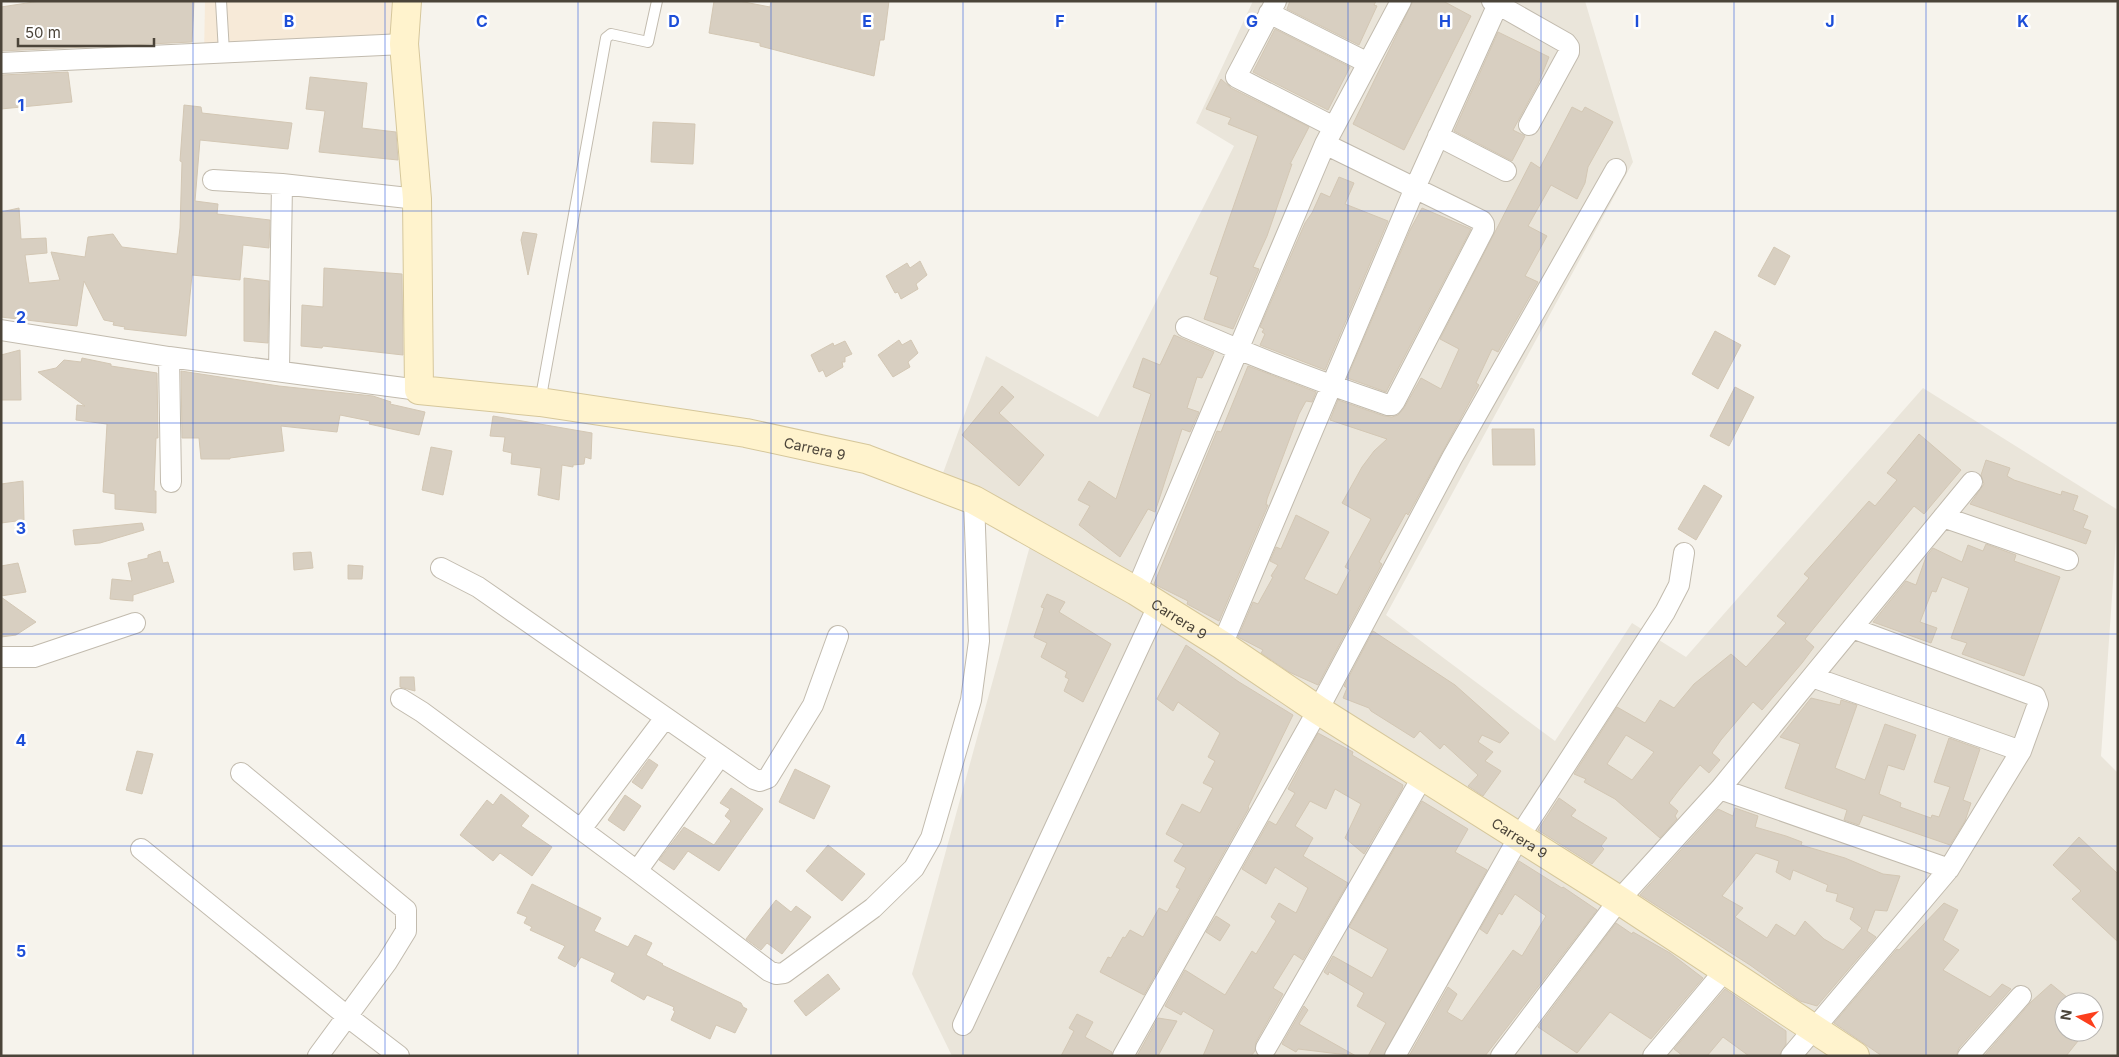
<svg xmlns="http://www.w3.org/2000/svg" width="2119" height="1057" viewBox="0 0 2119 1057" font-family="Inter,sans-serif">
	<rect width="100%" height="100%" fill="#f6f3ec"/>
	<path fill="#eae5da" fill-rule="evenodd" d="M 1253,1 L 1585,1 L 1633,162 L 1386,615 L 1555,741 L 1632,623 L 1686,657 L 1923,388 L 2118,510 L 2101,756 L 2118,773 L 2118,1056 L 952,1056 L 912,974 L 1036,524 L 943,473 L 986,356 L 1098,417 L 1234,146 L 1196,123 ZM 2064,1002 L 2094,1002 L 2094,1032 L 2064,1032 Z"/>
	<path fill="#f7ead8" d="M 205,1 L 392,1 L 390,49 L 204,56 Z"/>
	<path fill="#d8cfc1" stroke="#d3c7b4" fill-rule="evenodd" d="M 40,1 L 194,1 L 192,42 L 1,51 L 1,7 Z
		M 714,1 L 739,1 L 770,7 L 771,1 L 889,1 L 884,40 L 880,40 L 874,76 L 760,46 L 760,43 L 709,33 Z
		M 1290,1 L 1376,1 L 1374,5 L 1377,6 L 1359,45 L 1287,9 Z
		M 1413,1 L 1443,1 L 1471,16 L 1404,150 L 1353,124 Z
		M 1275,29 L 1350,67 L 1328,110 L 1253,72 Z
		M 1498,32 L 1549,57 L 1538,84 L 1513,130 L 1525,136 L 1512,161 L 1454,131 Z
		M 68,72 L 72,102 L 1,109 L 1,75 Z
		M 310,77 L 367,83 L 362,128 L 396,132 L 398,160 L 319,152 L 325,111 L 306,109 Z
		M 1221,79 L 1231,88 L 1309,127 L 1290,164 L 1292,164 L 1267,236 L 1253,267 L 1259,269 L 1233,329 L 1204,319 L 1218,277 L 1210,274 L 1258,136 L 1228,124 L 1231,118 L 1206,109 Z
		M 184,105 L 201,107 L 202,113 L 292,123 L 288,149 L 200,140 L 195,201 L 218,204 L 217,214 L 270,220 L 269,248 L 243,245 L 240,280 L 192,275 L 186,336 L 124,329 L 125,327 L 113,325 L 114,322 L 104,320 L 84,281 L 77,326 L 1,317 L 1,212 L 19,208 L 21,239 L 46,238 L 47,253 L 25,255 L 29,283 L 60,280 L 51,252 L 85,257 L 88,237 L 113,234 L 122,247 L 177,254 L 180,228 L 182,162 L 180,161 Z
		M 1572,107 L 1582,112 L 1585,107 L 1613,122 L 1588,167 L 1585,183 L 1577,199 L 1551,185 L 1528,226 L 1547,236 L 1525,276 L 1538,282 L 1498,352 L 1492,349 L 1476,383 L 1479,385 L 1408,515 L 1406,513 L 1379,562 L 1382,564 L 1318,685 L 1289,672 L 1261,653 L 1263,650 L 1238,637 L 1253,602 L 1258,604 L 1273,577 L 1271,576 L 1278,565 L 1270,561 L 1276,547 L 1281,549 L 1296,515 L 1329,532 L 1304,579 L 1337,595 L 1350,570 L 1345,567 L 1371,519 L 1342,503 L 1362,467 L 1374,451 L 1387,439 L 1330,420 L 1338,400 L 1384,416 L 1392,417 L 1398,415 L 1404,408 L 1421,378 L 1441,389 L 1459,349 L 1440,339 L 1531,162 L 1540,168 Z
		M 653,122 L 695,124 L 693,164 L 651,162 Z
		M 1339,177 L 1354,183 L 1345,204 L 1388,221 L 1325,370 L 1260,345 L 1265,334 L 1262,332 L 1264,329 L 1260,327 L 1305,223 L 1312,213 L 1321,193 L 1330,197 Z
		M 1422,208 L 1471,229 L 1386,392 L 1347,378 L 1410,230 Z
		M 523,232 L 537,234 L 528,275 L 521,240 Z
		M 1774,247 L 1790,256 L 1775,285 L 1758,276 Z
		M 920,261 L 927,275 L 916,284 L 918,289 L 901,299 L 898,292 L 895,293 L 886,276 L 907,263 L 910,268 Z
		M 324,268 L 402,274 L 403,355 L 323,346 L 322,348 L 301,346 L 302,305 L 323,307 Z
		M 244,278 L 269,281 L 268,343 L 244,341 Z
		M 1715,331 L 1741,345 L 1718,389 L 1692,374 Z
		M 1174,335 L 1214,352 L 1202,378 L 1197,377 L 1187,408 L 1199,412 L 1190,432 L 1182,429 L 1155,512 L 1148,509 L 1120,557 L 1079,525 L 1090,506 L 1078,500 L 1089,481 L 1116,499 L 1151,394 L 1133,387 L 1143,358 L 1160,365 Z
		M 899,340 L 902,345 L 911,340 L 918,353 L 908,362 L 910,367 L 893,377 L 878,355 Z
		M 845,341 L 852,354 L 845,357 L 845,362 L 842,362 L 843,367 L 826,377 L 823,370 L 819,372 L 811,355 L 833,343 L 834,346 Z
		M 20,350 L 21,400 L 1,400 L 1,355 Z
		M 82,358 L 111,364 L 111,366 L 157,373 L 158,438 L 156,438 L 154,491 L 156,491 L 156,513 L 115,509 L 115,494 L 103,492 L 107,424 L 76,420 L 77,405 L 85,406 L 38,372 L 56,368 L 64,360 L 81,362 Z
		M 1248,366 L 1316,392 L 1312,402 L 1306,401 L 1299,414 L 1267,499 L 1266,505 L 1268,505 L 1219,621 L 1187,604 L 1188,601 L 1154,584 L 1217,431 L 1221,432 Z
		M 181,371 L 279,386 L 373,396 L 391,402 L 390,404 L 425,412 L 419,435 L 369,424 L 370,421 L 340,415 L 337,432 L 281,426 L 284,451 L 230,458 L 230,459 L 201,459 L 199,438 L 182,438 Z
		M 1002,386 L 1014,397 L 999,413 L 1044,455 L 1019,486 L 962,435 Z
		M 1735,387 L 1754,397 L 1729,446 L 1710,436 Z
		M 493,416 L 592,433 L 591,459 L 585,457 L 584,464 L 573,465 L 573,467 L 562,465 L 559,500 L 538,495 L 541,468 L 511,464 L 512,453 L 503,451 L 505,437 L 490,436 Z
		M 1492,429 L 1534,429 L 1535,465 L 1493,465 Z
		M 1919,434 L 1961,470 L 1924,514 L 1914,506 L 1909,512 L 1805,639 L 1814,647 L 1802,663 L 1762,710 L 1753,702 L 1721,740 L 1712,753 L 1720,760 L 1709,773 L 1700,765 L 1679,790 L 1669,803 L 1678,811 L 1675,816 L 1677,819 L 1660,838 L 1615,799 L 1584,782 L 1586,779 L 1574,774 L 1617,707 L 1645,723 L 1660,700 L 1674,708 L 1694,684 L 1731,654 L 1746,667 L 1786,623 L 1777,616 L 1809,578 L 1804,574 L 1869,501 L 1875,506 L 1897,480 L 1887,473 ZM 1626,735 L 1654,752 L 1632,780 L 1607,764 Z
		M 431,447 L 452,451 L 443,495 L 422,490 Z
		M 1986,460 L 2010,468 L 2007,476 L 2014,480 L 2061,495 L 2062,491 L 2078,496 L 2073,510 L 2088,516 L 2083,528 L 2091,531 L 2086,544 L 1970,504 L 1984,484 L 1981,475 Z
		M 23,481 L 24,520 L 1,523 L 1,484 Z
		M 1704,485 L 1722,496 L 1696,540 L 1678,529 Z
		M 142,523 L 144,530 L 100,543 L 75,545 L 73,530 Z
		M 1986,544 L 2016,555 L 2014,561 L 2060,577 L 2024,676 L 1962,654 L 1967,643 L 1951,638 L 1969,588 L 1942,577 L 1936,592 L 1932,591 L 1920,622 L 1937,628 L 1931,643 L 1873,622 L 1906,581 L 1916,585 L 1926,557 L 1933,548 L 1962,562 L 1968,545 L 1983,551 Z
		M 160,551 L 163,563 L 168,562 L 174,582 L 133,595 L 133,601 L 110,599 L 112,579 L 132,581 L 128,563 L 148,558 L 148,555 Z
		M 311,552 L 313,568 L 294,570 L 293,553 Z
		M 18,563 L 26,592 L 1,596 L 1,566 Z
		M 348,565 L 363,566 L 362,579 L 348,579 Z
		M 1047,594 L 1065,602 L 1059,612 L 1111,644 L 1083,702 L 1064,691 L 1069,679 L 1065,677 L 1067,672 L 1041,657 L 1047,643 L 1034,637 L 1044,608 L 1041,607 Z
		M 1,597 L 36,622 L 16,635 L 1,637 Z
		M 1373,631 L 1455,685 L 1509,733 L 1500,743 L 1482,735 L 1478,742 L 1493,752 L 1485,761 L 1501,771 L 1483,796 L 1468,786 L 1478,775 L 1444,744 L 1440,749 L 1420,731 L 1414,738 L 1371,711 L 1369,708 L 1343,698 L 1347,688 L 1344,686 Z
		M 1186,645 L 1239,682 L 1293,715 L 1248,807 L 1249,808 L 1144,995 L 1100,972 L 1108,957 L 1111,958 L 1123,937 L 1125,938 L 1130,930 L 1143,937 L 1159,908 L 1167,912 L 1180,889 L 1176,887 L 1186,868 L 1174,861 L 1184,844 L 1166,834 L 1182,804 L 1200,813 L 1213,788 L 1203,783 L 1215,761 L 1208,757 L 1220,733 L 1178,702 L 1173,711 L 1157,699 Z
		M 400,677 L 414,677 L 415,691 L 400,687 Z
		M 1811,698 L 1840,705 L 1841,700 L 1857,705 L 1835,768 L 1865,780 L 1885,724 L 1916,735 L 1904,770 L 1888,765 L 1879,794 L 1901,803 L 1900,807 L 1931,818 L 1932,815 L 1939,817 L 1950,787 L 1934,782 L 1949,738 L 1980,749 L 1963,800 L 1971,803 L 1965,821 L 1950,845 L 1863,815 L 1859,825 L 1844,820 L 1847,810 L 1785,788 L 1800,744 L 1780,737 Z
		M 1318,733 L 1353,752 L 1352,755 L 1403,785 L 1402,789 L 1364,854 L 1345,838 L 1361,804 L 1335,789 L 1326,809 L 1310,801 L 1295,826 L 1313,838 L 1303,856 L 1348,883 L 1303,960 L 1294,954 L 1273,988 L 1283,994 L 1256,1042 L 1255,1051 L 1251,1056 L 1203,1056 L 1214,1030 L 1183,1011 L 1181,1015 L 1165,1006 L 1185,970 L 1225,995 L 1252,951 L 1256,954 L 1276,921 L 1271,917 L 1279,903 L 1296,913 L 1308,888 L 1275,867 L 1266,884 L 1242,869 L 1269,821 L 1276,825 L 1295,793 L 1288,789 Z
		M 137,751 L 153,754 L 142,794 L 126,790 Z
		M 649,759 L 658,765 L 642,789 L 632,782 Z
		M 795,769 L 830,786 L 814,819 L 779,802 Z
		M 731,788 L 763,809 L 719,871 L 688,851 L 674,870 L 659,860 L 684,827 L 714,845 L 731,821 L 725,816 L 730,809 L 720,803 Z
		M 501,794 L 529,816 L 521,826 L 552,847 L 532,876 L 500,853 L 493,861 L 460,835 L 487,800 L 493,805 Z
		M 625,795 L 641,806 L 624,831 L 608,820 Z
		M 1559,798 L 1576,810 L 1571,816 L 1607,838 L 1601,846 L 1604,849 L 1592,864 L 1538,830 Z
		M 1422,801 L 1468,829 L 1455,852 L 1487,870 L 1383,1056 L 1368,1056 L 1386,1023 L 1357,1006 L 1364,993 L 1329,972 L 1328,975 L 1324,972 L 1333,956 L 1372,978 L 1388,949 L 1349,927 Z
		M 1735,808 L 1758,816 L 1755,827 L 1786,836 L 1802,842 L 1801,845 L 1845,858 L 1883,874 L 1900,876 L 1887,911 L 1875,910 L 1867,931 L 1876,937 L 1817,1006 L 1800,1001 L 1750,965 L 1640,895 L 1718,809 L 1733,816 ZM 1756,853 L 1779,861 L 1776,872 L 1790,880 L 1793,870 L 1828,885 L 1826,891 L 1838,894 L 1836,901 L 1854,908 L 1850,919 L 1862,928 L 1843,950 L 1824,939 L 1805,921 L 1795,936 L 1776,924 L 1767,938 L 1735,917 L 1743,908 L 1722,896 Z
		M 2079,837 L 2118,874 L 2118,942 L 2072,899 L 2081,891 L 2053,865 Z
		M 828,845 L 865,874 L 842,901 L 806,871 Z
		M 1519,861 L 1562,888 L 1563,887 L 1597,910 L 1485,1056 L 1409,1056 L 1448,987 L 1457,994 L 1447,1012 L 1462,1021 L 1513,950 L 1522,956 L 1546,916 L 1515,894 L 1502,915 L 1499,913 L 1487,934 L 1480,929 Z
		M 532,884 L 601,918 L 594,931 L 628,947 L 635,935 L 652,943 L 646,955 L 663,964 L 662,965 L 741,1003 L 743,1007 L 747,1009 L 735,1033 L 716,1025 L 710,1039 L 671,1020 L 675,1011 L 673,1010 L 674,1007 L 647,995 L 644,1000 L 611,981 L 615,973 L 581,957 L 575,967 L 558,958 L 565,946 L 530,930 L 532,927 L 524,923 L 527,917 L 517,913 Z
		M 776,900 L 791,912 L 796,906 L 811,917 L 782,954 L 767,943 L 761,950 L 746,939 Z
		M 1944,903 L 1958,910 L 1943,940 L 1959,950 L 1943,970 L 1990,997 L 2002,984 L 2011,989 L 1959,1048 L 1956,1056 L 1882,1056 L 1834,1023 L 1897,949 L 1899,950 Z
		M 1216,916 L 1230,925 L 1220,941 L 1206,932 Z
		M 1616,923 L 1632,934 L 1633,932 L 1670,953 L 1703,978 L 1651,1039 L 1610,1012 L 1577,1053 L 1538,1027 Z
		M 828,974 L 840,989 L 806,1016 L 794,1001 Z
		M 2051,984 L 2068,998 L 2064,1002 L 2064,1032 L 2067,1032 L 2078,1041 L 2066,1056 L 1984,1056 L 2031,1002 Z
		M 1725,989 L 1786,1031 L 1786,1044 L 1779,1056 L 1749,1056 L 1723,1037 L 1707,1056 L 1683,1056 L 1674,1049 Z
		M 1304,1006 L 1308,1010 L 1299,1024 L 1356,1056 L 1298,1049 L 1296,1052 L 1282,1044 Z
		M 1077,1014 L 1093,1022 L 1085,1037 L 1112,1052 L 1111,1056 L 1061,1056 L 1074,1031 L 1069,1028 Z
		M 1158,1018 L 1177,1021 L 1158,1056 L 1137,1056 Z"/>
	<g fill="none" stroke-linecap="round" stroke-linejoin="round">
		<g stroke="#c2bbae" stroke-width="12">
			<path id="service" d="M 221,1 L 224,52
				M 540,402 L 606,38 L 611,34 L 648,42 L 657,1"/>
		</g>
		<g stroke="#c2bbae" stroke-width="22">
			<path id="minor" d="M 1276,1 L 1236,77 L 1334,127
				M 1492,1 L 1566,43 L 1569,47 L 1569,52 L 1529,125
				M 1269,13 L 1368,63
				M 1,63 L 404,44
				M 1438,136 L 1506,171
				M 213,180 L 282,184 L 417,199
				M 1186,327 C 1252,356 1319,382 1388,405 L 1392,405 L 1395,401 L 1484,229 L 1484,224 L 1482,221 L 1325,144
				M 1,330 L 169,357 L 419,390
				M 169,357 L 171,482
				M 279,371 L 282,184
				M 1943,517 L 2068,560
				M 441,568 L 478,587 L 754,779 L 760,781 L 768,778 L 813,705 L 838,636
				M 1136,591 L 1325,144 L 1401,1
				M 1222,645 L 1415,188 L 1498,4
				M 1,657 L 34,657 L 135,623
				M 1812,677 L 2021,751
				M 401,699 L 422,712 L 637,871 L 769,971 L 776,974 L 784,973 L 873,908 L 914,868 L 931,838 L 971,700 L 979,641 L 974,500
				M 241,773 L 406,910 L 406,931 L 387,962 L 318,1056
				M 1720,789 L 1949,869
				M 581,829 L 665,718
				M 141,849 L 348,1017 L 399,1056
				M 637,871 L 720,756
				M 963,1025 L 1158,606
				M 1266,1048 L 1423,776
				M 1123,1056 L 1318,710 L 1452,458 L 1616,169
				M 1395,1056 L 1519,837 L 1665,612 L 1679,585 L 1684,553
				M 1501,1056 L 1619,900 L 1720,789 L 1972,482
				M 1653,1056 L 1726,969
				M 1791,1056 L 1949,869 L 2021,751 L 2038,704 L 2035,696 L 1852,628
				M 1968,1056 L 2021,996"/>
		</g>
		<g stroke="#d6c79b" stroke-width="30">
			<g id="secondary">
				<path id="s1" d="M 407,1 L 404,44 L 417,199 L 419,390 L 540,402 L 746,433 L 866,459 L 974,500 L 1136,591 L 1222,645 L 1318,710 L 1619,900 L 1855,1056"/>
			</g>
		</g>
		<use href="#service" stroke="#fff" stroke-width="10"/>
		<use href="#minor" stroke="#fff" stroke-width="20"/>
		<use href="#secondary" stroke="#fff3cd" stroke-width="28"/>
	</g>
	<path fill="none" stroke="#1d4ed8" stroke-width="1" stroke-opacity="0.55" d="M 193,1 L 193,1056M 385,1 L 385,1056M 578,1 L 578,1056M 771,1 L 771,1056M 963,1 L 963,1056M 1156,1 L 1156,1056M 1348,1 L 1348,1056M 1541,1 L 1541,1056M 1734,1 L 1734,1056M 1926,1 L 1926,1056M 1,211 L 2118,211M 1,423 L 2118,423M 1,634 L 2118,634M 1,846 L 2118,846"/>
	<g text-anchor="middle" dominant-baseline="central" stroke-width="5" stroke-linejoin="round" paint-order="stroke">
		<g font-size="14" fill="#4b4439" stroke="#fff">
			<text stroke="none"><textPath href="#s1" startOffset="790">Carrera 9</textPath></text>
			<text stroke="none"><textPath href="#s1" startOffset="1195">Carrera 9</textPath></text>
			<text stroke="none"><textPath href="#s1" startOffset="1600">Carrera 9</textPath></text>
		</g>
	</g>
	<g font-size="16" text-anchor="middle" font-weight="bold" fill="#1d4ed8" stroke="#fff" stroke-width="5" stroke-linejoin="round" paint-order="stroke">
		<text x="289" y="27">B</text>
		<text x="482" y="27">C</text>
		<text x="674" y="27">D</text>
		<text x="867" y="27">E</text>
		<text x="1060" y="27">F</text>
		<text x="1252" y="27">G</text>
		<text x="1445" y="27">H</text>
		<text x="1637" y="27">I</text>
		<text x="1830" y="27">J</text>
		<text x="2023" y="27">K</text>
		<text x="21" y="111">1</text>
		<text x="21" y="323">2</text>
		<text x="21" y="534">3</text>
		<text x="21" y="746">4</text>
		<text x="21" y="957">5</text>
	</g>
	<rect width="2119" height="1057" fill="none" stroke="#4b4439" stroke-width="5"/>
	<g transform="translate(2079 1017) rotate(279)"><circle r="24" fill="#ffffff" stroke="#b7b4b0"/>
	<path d="M0-4L9 19L0 12L-9 19Z" fill="#fc3f1d"/>
	<text y="-8" font-size="14" font-weight="bold" text-anchor="middle" fill="#4b4439">N</text>
	</g>
	<path d="M18 38v8h136v-8" fill="none" stroke="#4b4439" stroke-width="2.5"/>
	<text x="25" y="38" font-size="15" fill="#4b4439" stroke="#ffffff" stroke-width="4" paint-order="stroke">50 m</text>
</svg>
